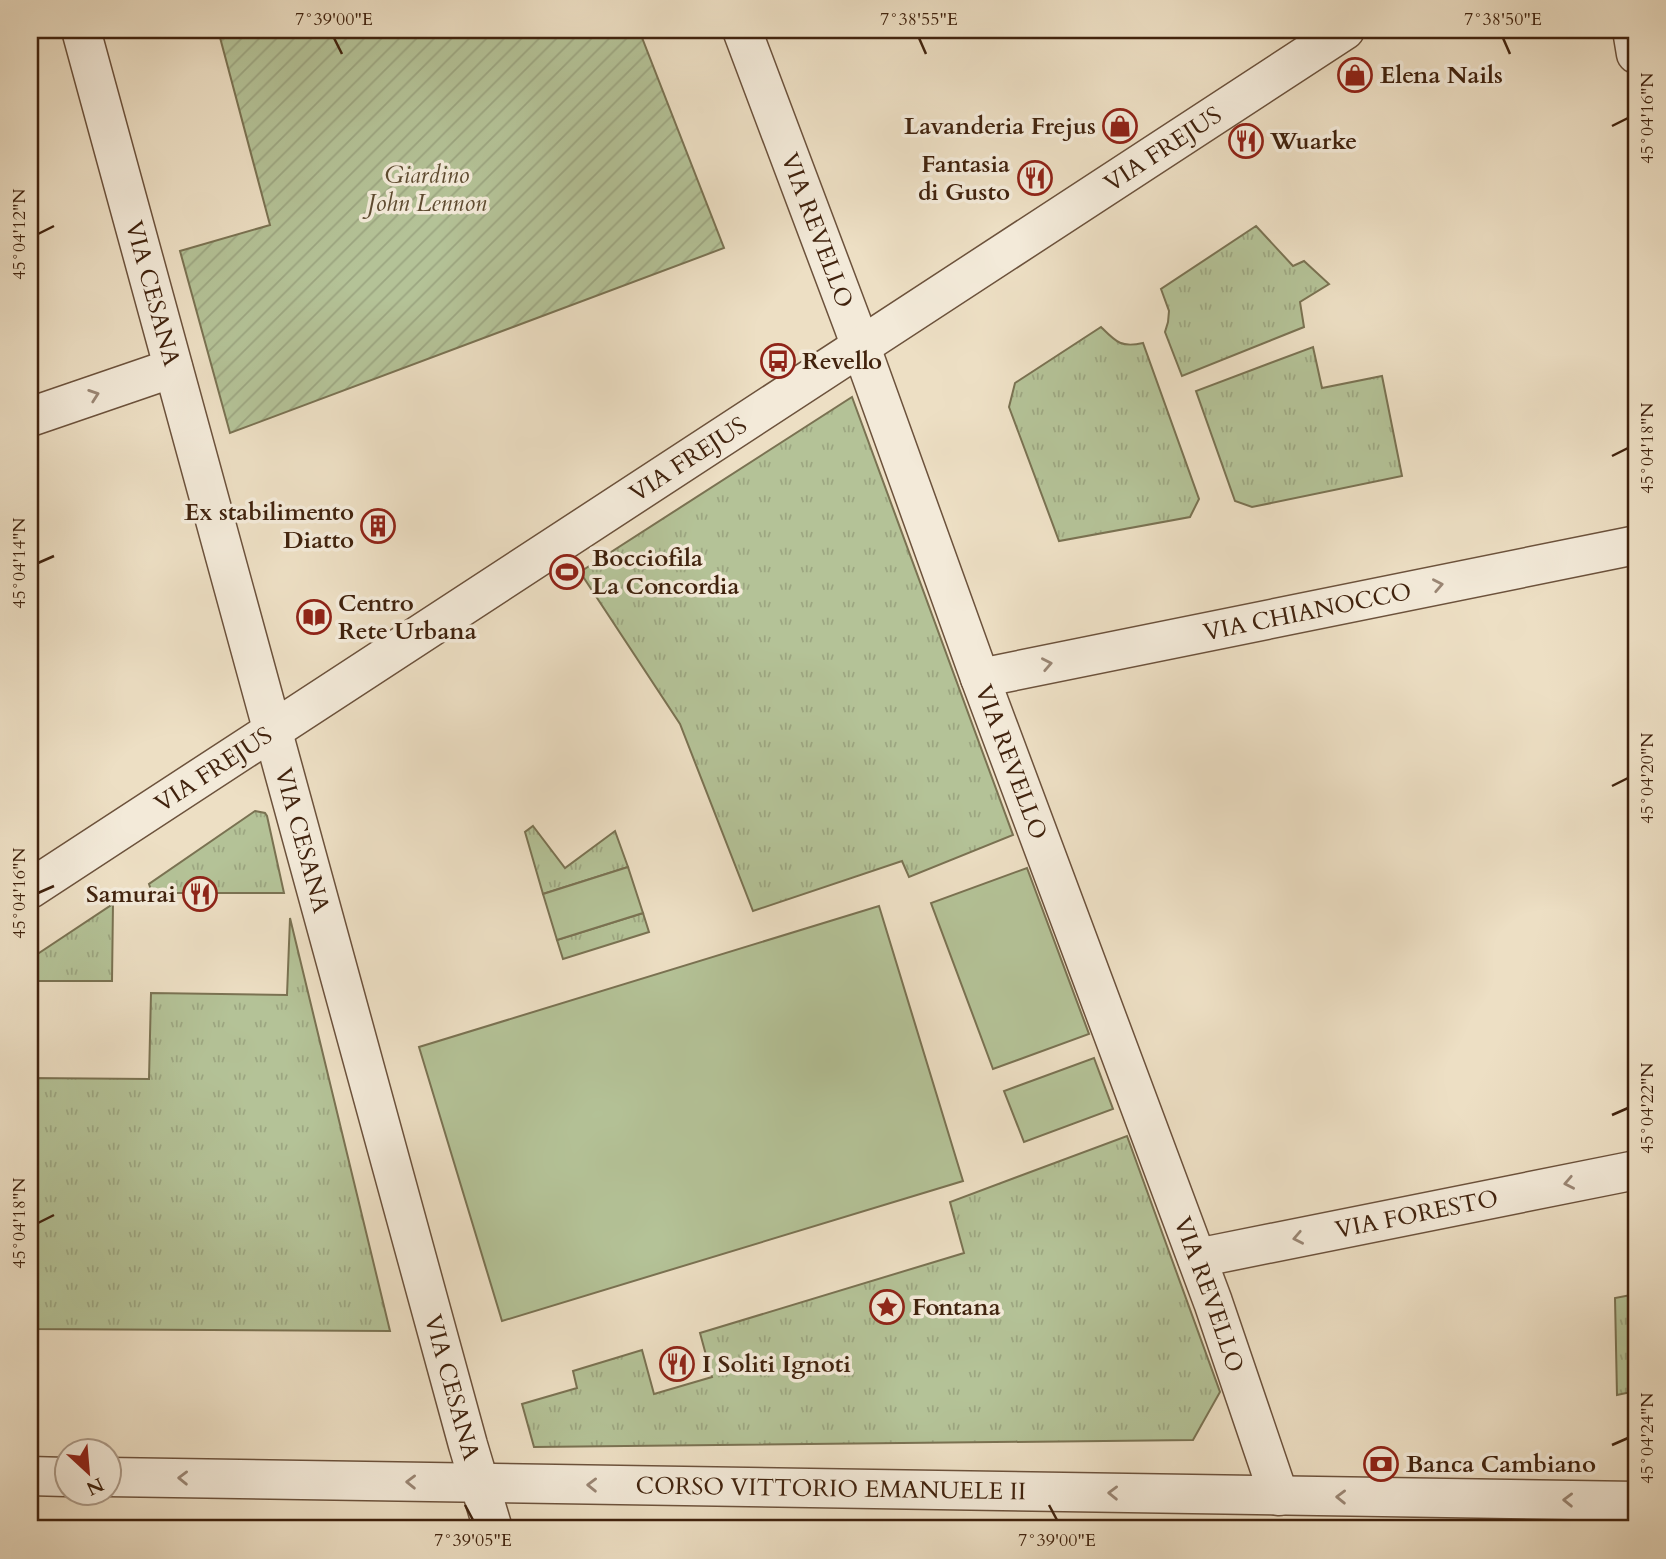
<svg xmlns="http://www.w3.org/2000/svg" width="1666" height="1559" viewBox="0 0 1666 1559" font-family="Cardo,serif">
	<defs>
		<pattern id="grass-tufts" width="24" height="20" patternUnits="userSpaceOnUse" patternTransform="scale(1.75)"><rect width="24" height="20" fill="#b4c297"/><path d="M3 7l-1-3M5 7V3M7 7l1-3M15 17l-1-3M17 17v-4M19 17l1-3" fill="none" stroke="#9ca681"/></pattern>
		<pattern id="garden-furrows" width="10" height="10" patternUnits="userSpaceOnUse" patternTransform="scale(1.75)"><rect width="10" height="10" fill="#b4c297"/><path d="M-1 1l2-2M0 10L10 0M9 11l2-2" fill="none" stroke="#9ca681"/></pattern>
	</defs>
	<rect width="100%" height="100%" fill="#eddfc4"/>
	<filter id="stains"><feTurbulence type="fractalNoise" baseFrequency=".00286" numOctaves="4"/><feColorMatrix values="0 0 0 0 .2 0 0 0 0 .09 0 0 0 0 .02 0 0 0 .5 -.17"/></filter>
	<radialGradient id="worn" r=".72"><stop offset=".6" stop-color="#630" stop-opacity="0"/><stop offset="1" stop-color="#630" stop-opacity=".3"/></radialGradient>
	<path fill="url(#grass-tufts)" stroke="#7a7252" stroke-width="2" d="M 1256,226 L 1293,266 L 1304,261 L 1329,284 L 1300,302 L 1304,327 L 1182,376 L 1165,332 L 1168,322 L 1169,311 L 1161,289 Z
		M 1101,327 C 1116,342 1121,348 1143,343 L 1199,499 L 1190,517 L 1059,541 L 1009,407 L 1015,383 Z
		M 1313,347 L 1322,388 L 1382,376 L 1402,476 L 1252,507 L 1235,501 L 1196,391 Z
		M 852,397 L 1013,835 L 909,877 L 902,861 L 753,911 L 680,724 L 580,572 Z
		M 255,811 L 265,813 L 267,816 L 284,893 L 152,893 L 149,884 Z
		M 533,826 L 565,868 L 615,831 L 628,867 L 543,894 L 525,832 Z
		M 113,904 L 112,981 L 30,981 L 30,959 Z
		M 643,913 L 649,932 L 563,959 L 557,940 Z
		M 290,918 L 390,1331 L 30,1329 L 30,1078 L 149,1079 L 151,993 L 287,995 Z
		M 1127,1136 L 1220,1392 L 1193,1440 L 534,1447 L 522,1404 L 577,1388 L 573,1371 L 642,1350 L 654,1394 L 712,1377 L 700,1333 L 964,1253 L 950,1202 Z
		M 1636,1294 L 1636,1391 L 1617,1395 L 1615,1298 Z"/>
	<path fill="url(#garden-furrows)" stroke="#7a7252" stroke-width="2" d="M 218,30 L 639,30 L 724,248 L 230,433 L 180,251 L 270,225 Z"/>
	<path fill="#b4c297" stroke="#7a7252" stroke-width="2" d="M 628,867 L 643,913 L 557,940 L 543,894 Z
		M 1027,868 L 1089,1034 L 993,1069 L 931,903 Z
		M 879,906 L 963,1181 L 502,1321 L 419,1047 Z
		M 1094,1058 L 1113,1109 L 1024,1142 L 1004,1091 Z"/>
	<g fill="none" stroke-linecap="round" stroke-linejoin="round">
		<g stroke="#6c523c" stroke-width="41">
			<g id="minor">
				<path id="s1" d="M 81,30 L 468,1445 L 493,1529"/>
				<path id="s2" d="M 742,30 L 853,325 L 980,678 L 1213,1302 L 1279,1496"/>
				<path d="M 1632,30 L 1636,54"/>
				<path d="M 30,417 L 173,368"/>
				<path id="s3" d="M 980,678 L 1636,545"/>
				<path id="s4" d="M 30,889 L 1345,30"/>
				<path id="s5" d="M 1197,1258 L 1636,1170"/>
				<path d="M 30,1476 L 66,1477"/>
				<path id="s6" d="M 108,1477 L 1636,1501"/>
			</g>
		</g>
		<use href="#minor" stroke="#f3ead9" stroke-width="38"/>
	</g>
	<defs><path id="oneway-chevron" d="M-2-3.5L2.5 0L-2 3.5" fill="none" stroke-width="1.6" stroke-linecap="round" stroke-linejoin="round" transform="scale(1.75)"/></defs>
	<g stroke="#9a8674">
		<use href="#oneway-chevron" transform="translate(94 395) rotate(-19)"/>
		<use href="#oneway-chevron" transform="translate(1438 585) rotate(-11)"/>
		<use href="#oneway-chevron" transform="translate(1047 664) rotate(-11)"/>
		<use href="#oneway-chevron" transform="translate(1569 1183) rotate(169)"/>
		<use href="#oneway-chevron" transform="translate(1298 1238) rotate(169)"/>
		<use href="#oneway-chevron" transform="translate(183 1478) rotate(-179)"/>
		<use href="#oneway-chevron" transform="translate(411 1482) rotate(-179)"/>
		<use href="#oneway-chevron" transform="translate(592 1485) rotate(-179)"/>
		<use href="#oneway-chevron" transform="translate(1113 1493) rotate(-179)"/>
		<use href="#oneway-chevron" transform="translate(1341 1497) rotate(-179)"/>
		<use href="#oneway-chevron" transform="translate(1568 1500) rotate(-179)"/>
	</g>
	<path fill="none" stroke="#41230e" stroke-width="2.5" d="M 334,38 L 342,54M 919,38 L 926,54M 1503,38 L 1510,54M 1612,126 L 1628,118M 38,234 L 54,226M 1612,456 L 1628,448M 38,563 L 54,556M 1612,786 L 1628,778M 38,893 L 54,886M 1612,1115 L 1628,1108M 38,1223 L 54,1215M 1612,1445 L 1628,1438M 465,1505 L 473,1520M 1049,1505 L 1057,1520"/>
	<defs>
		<g id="shop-ring" transform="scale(1.75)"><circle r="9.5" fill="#f3ead9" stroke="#8f2418" stroke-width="1.5"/><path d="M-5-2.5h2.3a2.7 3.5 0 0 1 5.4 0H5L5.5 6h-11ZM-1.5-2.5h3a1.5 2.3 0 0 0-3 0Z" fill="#8f2418"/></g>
		<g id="restaurant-ring" transform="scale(1.75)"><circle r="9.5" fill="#f3ead9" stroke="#8f2418" stroke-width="1.5"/><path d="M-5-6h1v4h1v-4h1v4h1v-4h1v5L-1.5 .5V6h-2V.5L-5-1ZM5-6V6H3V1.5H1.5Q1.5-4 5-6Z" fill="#8f2418"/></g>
		<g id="bus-ring" transform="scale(1.75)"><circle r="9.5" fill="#f3ead9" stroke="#8f2418" stroke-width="1.5"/><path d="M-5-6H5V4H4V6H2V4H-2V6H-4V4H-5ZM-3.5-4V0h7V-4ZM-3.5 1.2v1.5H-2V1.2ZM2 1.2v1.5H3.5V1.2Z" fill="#8f2418"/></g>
		<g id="building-ring" transform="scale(1.75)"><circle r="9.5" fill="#f3ead9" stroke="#8f2418" stroke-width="1.5"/><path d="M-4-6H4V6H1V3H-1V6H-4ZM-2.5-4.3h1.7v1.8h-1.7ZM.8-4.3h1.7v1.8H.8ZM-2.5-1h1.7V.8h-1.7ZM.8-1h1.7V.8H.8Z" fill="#8f2418"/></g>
		<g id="stadium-ring" transform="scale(1.75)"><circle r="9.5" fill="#f3ead9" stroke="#8f2418" stroke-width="1.5"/><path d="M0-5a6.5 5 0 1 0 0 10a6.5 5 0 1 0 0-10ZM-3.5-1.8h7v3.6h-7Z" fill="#8f2418"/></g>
		<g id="library-ring" transform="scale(1.75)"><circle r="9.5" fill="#f3ead9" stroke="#8f2418" stroke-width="1.5"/><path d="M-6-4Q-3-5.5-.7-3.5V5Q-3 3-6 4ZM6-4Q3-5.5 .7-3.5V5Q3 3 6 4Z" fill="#8f2418"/></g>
		<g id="sight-ring" transform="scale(1.75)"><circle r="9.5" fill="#f3ead9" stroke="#8f2418" stroke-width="1.5"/><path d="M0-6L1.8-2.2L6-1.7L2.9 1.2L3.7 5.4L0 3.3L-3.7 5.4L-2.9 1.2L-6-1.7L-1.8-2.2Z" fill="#8f2418"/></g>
		<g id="bank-ring" transform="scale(1.75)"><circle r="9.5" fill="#f3ead9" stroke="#8f2418" stroke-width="1.5"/><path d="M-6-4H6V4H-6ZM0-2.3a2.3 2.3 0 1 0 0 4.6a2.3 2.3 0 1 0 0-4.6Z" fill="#8f2418"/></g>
	</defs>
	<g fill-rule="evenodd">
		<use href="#shop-ring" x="1355" y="75"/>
		<use href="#shop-ring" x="1120" y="126"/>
		<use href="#restaurant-ring" x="1246" y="141"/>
		<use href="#restaurant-ring" x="1035" y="178"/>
		<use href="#bus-ring" x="778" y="361"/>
		<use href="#building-ring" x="378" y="526"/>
		<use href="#stadium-ring" x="567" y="572"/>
		<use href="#library-ring" x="314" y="617"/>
		<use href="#restaurant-ring" x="200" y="894"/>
		<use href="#sight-ring" x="887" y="1307"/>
		<use href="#restaurant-ring" x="677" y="1364"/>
		<use href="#bank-ring" x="1381" y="1464"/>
	</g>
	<g text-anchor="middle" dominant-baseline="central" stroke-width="7" stroke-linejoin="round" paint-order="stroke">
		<g font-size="24" font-weight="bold" fill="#41230e" stroke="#f3ead9" text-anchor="start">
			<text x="1380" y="75">Elena Nails</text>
			<text x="1096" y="126" text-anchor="end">Lavanderia Frejus</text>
			<text x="1270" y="141">Wuarke</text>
			<text x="1010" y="164" text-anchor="end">Fantasia<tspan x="1010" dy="28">di Gusto</tspan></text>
			<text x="802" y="361">Revello</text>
			<text x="354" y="512" text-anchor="end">Ex stabilimento<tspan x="354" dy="28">Diatto</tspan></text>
			<text x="592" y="558">Bocciofila<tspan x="592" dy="28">La Concordia</tspan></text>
			<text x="338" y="603">Centro<tspan x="338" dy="28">Rete Urbana</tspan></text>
			<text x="176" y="894" text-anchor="end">Samurai</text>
			<text x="912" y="1307">Fontana</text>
			<text x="702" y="1364">I Soliti Ignoti</text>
			<text x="1406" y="1464">Banca Cambiano</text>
		</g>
		<g font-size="24" fill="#41230e" stroke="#f3ead9">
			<text stroke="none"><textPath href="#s4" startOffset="1353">VIA FREJUS</textPath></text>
			<text stroke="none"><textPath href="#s2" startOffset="214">VIA REVELLO</textPath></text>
			<text stroke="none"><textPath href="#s1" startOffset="273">VIA CESANA</textPath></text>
			<text stroke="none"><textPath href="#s4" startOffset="786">VIA FREJUS</textPath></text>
			<text stroke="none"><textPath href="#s3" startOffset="334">VIA CHIANOCCO</textPath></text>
			<text stroke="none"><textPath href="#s2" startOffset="780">VIA REVELLO</textPath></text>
			<text stroke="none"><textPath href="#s4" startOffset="219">VIA FREJUS</textPath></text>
			<text stroke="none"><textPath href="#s1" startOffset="840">VIA CESANA</textPath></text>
			<text stroke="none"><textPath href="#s5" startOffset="224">VIA FORESTO</textPath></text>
			<text stroke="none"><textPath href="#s2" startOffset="1348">VIA REVELLO</textPath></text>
			<text stroke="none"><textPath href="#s1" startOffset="1407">VIA CESANA</textPath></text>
			<text stroke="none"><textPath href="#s6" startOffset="723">CORSO VITTORIO EMANUELE II</textPath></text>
		</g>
		<g font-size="24" font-style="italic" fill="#5e4b30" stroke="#f3ead9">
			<text x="427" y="175">Giardino<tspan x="427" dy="28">John Lennon</tspan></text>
		</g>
	</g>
	<rect width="1666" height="1559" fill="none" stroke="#eddfc4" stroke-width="77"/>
	<g transform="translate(88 1472) rotate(154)"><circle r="33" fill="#f3ead9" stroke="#ac9a88" stroke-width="2"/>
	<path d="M0-5L12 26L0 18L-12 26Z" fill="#8f2418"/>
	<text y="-10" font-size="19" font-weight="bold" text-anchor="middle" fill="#41230e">N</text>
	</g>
	<rect x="38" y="38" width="1590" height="1482" fill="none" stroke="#41230e" stroke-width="2.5"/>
	<g font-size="18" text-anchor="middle" fill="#41230e">
		<text x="334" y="25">7°39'00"E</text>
		<text x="919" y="25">7°38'55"E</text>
		<text x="1503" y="25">7°38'50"E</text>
		<text transform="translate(1647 118) rotate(-90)" y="6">45°04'16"N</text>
		<text transform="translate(19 234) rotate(-90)" y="6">45°04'12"N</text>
		<text transform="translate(1647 448) rotate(-90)" y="6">45°04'18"N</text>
		<text transform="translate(19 563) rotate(-90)" y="6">45°04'14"N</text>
		<text transform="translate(1647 778) rotate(-90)" y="6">45°04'20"N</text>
		<text transform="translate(19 893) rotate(-90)" y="6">45°04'16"N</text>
		<text transform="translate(1647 1108) rotate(-90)" y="6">45°04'22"N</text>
		<text transform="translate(19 1223) rotate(-90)" y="6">45°04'18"N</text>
		<text transform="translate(1647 1438) rotate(-90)" y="6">45°04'24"N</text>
		<text x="473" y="1546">7°39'05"E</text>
		<text x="1057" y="1546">7°39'00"E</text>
	</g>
	<rect width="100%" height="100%" filter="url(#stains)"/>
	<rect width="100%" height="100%" fill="url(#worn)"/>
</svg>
